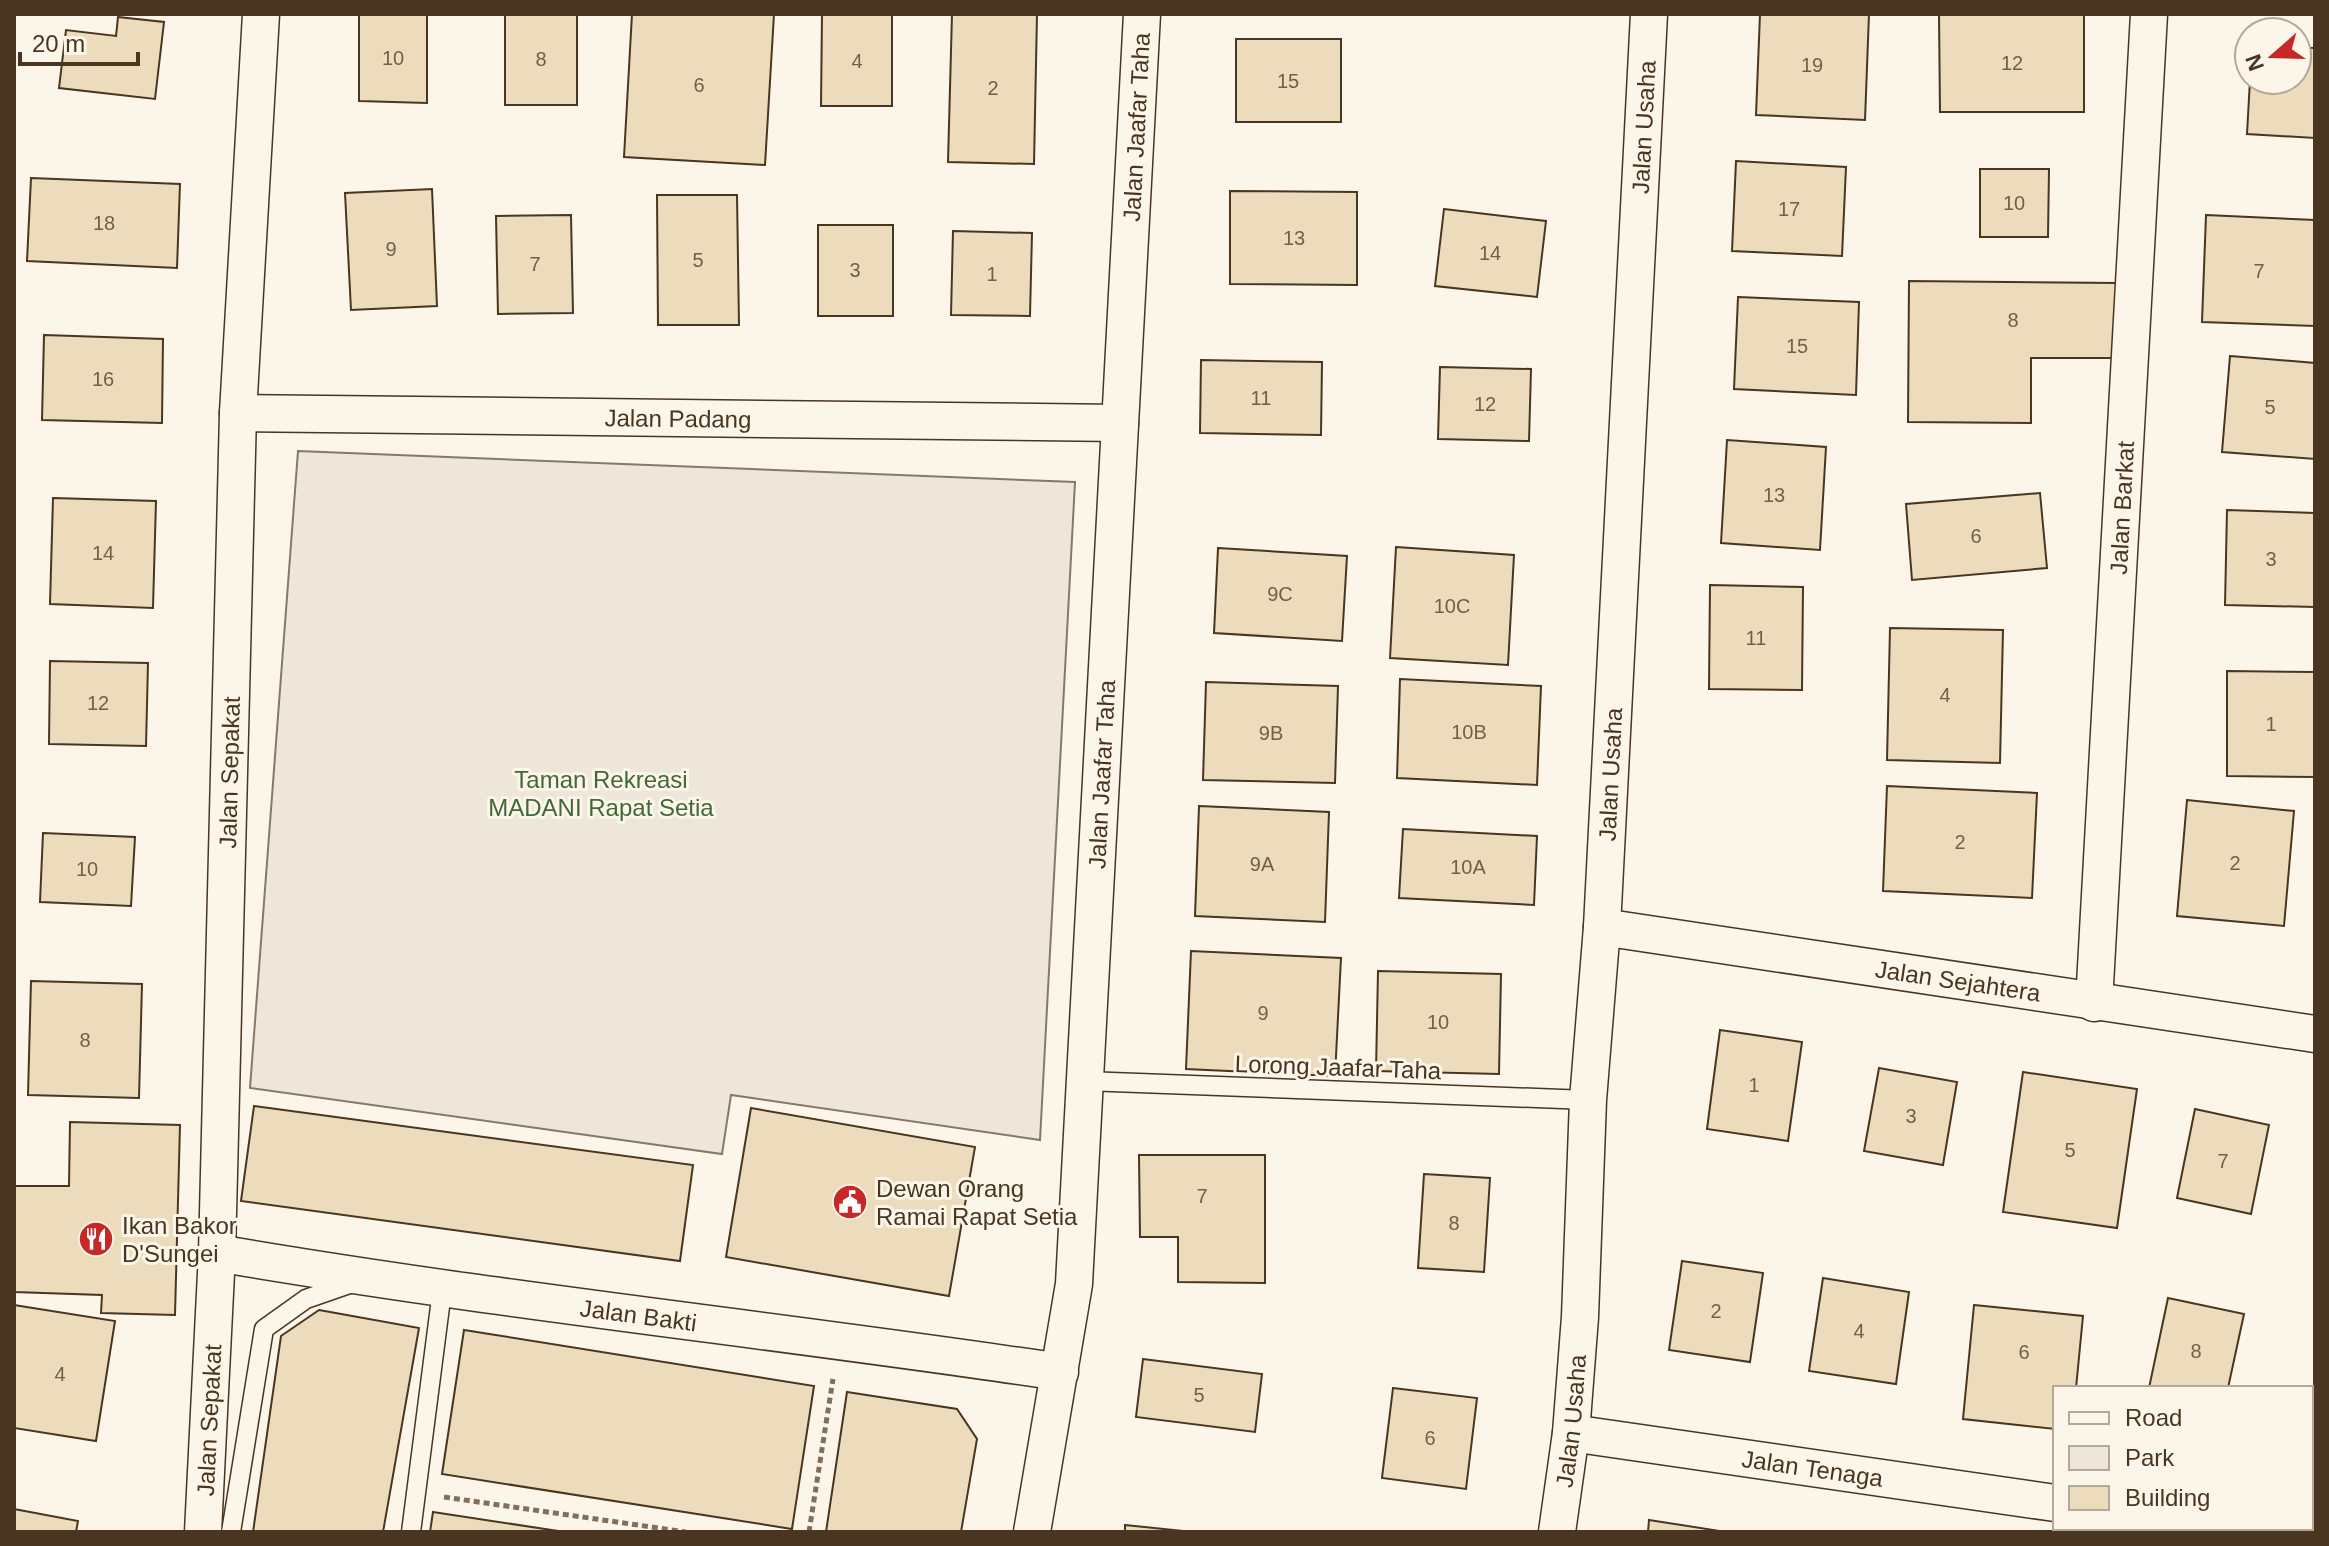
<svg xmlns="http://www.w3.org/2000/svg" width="2329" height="1546" viewBox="0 0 2329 1546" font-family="Arial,sans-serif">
	<rect width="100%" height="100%" fill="#fbf6e9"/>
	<path fill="#ede6d9" stroke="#887966" stroke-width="2" d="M 298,451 L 1075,482 L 1040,1140 L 731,1095 L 722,1154 L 250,1088 Z"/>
	<path fill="#ecdcbc" stroke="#4a3520" stroke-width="2" d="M 359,14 L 427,14 L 427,103 L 359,101 Z
		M 505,14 L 577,14 L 577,105 L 505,105 Z
		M 632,14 L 774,14 L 765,165 L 624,157 Z
		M 952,14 L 1037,14 L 1034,164 L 948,162 Z
		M 1760,14 L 1869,14 L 1865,120 L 1756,115 Z
		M 1939,14 L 2084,14 L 2084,112 L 1940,112 Z
		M 822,15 L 892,15 L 892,106 L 821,106 Z
		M 118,17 L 164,22 L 155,99 L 59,88 L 66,30 L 116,36 Z
		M 1236,39 L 1341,39 L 1341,122 L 1236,122 Z
		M 2297,48 L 2315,48 L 2315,138 L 2247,134 L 2250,80 L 2297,80 Z
		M 1736,161 L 1846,167 L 1842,256 L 1732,251 Z
		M 1980,169 L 2049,169 L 2048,237 L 1980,237 Z
		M 31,178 L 180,184 L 177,268 L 27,261 Z
		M 432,189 L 437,306 L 351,310 L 345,193 Z
		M 1230,191 L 1357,192 L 1357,285 L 1230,284 Z
		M 657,195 L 737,195 L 739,325 L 658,325 Z
		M 1444,209 L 1546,221 L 1537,297 L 1435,286 Z
		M 571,215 L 573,313 L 498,314 L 496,216 Z
		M 2206,215 L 2315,220 L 2315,326 L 2202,322 Z
		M 818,225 L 893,225 L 893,316 L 818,316 Z
		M 953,231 L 1032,233 L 1030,316 L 951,315 Z
		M 1909,281 L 2118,283 L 2118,358 L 2031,358 L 2031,423 L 1908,422 Z
		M 1738,297 L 1859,302 L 1856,395 L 1734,389 Z
		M 44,335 L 163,339 L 162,423 L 42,420 Z
		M 2230,356 L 2315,363 L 2315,459 L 2222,452 Z
		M 1201,360 L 1322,362 L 1321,435 L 1200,433 Z
		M 1440,367 L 1531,369 L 1529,441 L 1438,439 Z
		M 1727,440 L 1826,447 L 1820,550 L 1721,543 Z
		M 2040,493 L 2047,568 L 1912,580 L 1906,504 Z
		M 53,498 L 156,501 L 153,608 L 50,604 Z
		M 2227,510 L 2315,513 L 2315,607 L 2225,605 Z
		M 1396,547 L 1514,555 L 1508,665 L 1390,658 Z
		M 1218,548 L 1347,556 L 1342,641 L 1214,633 Z
		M 1710,585 L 1803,587 L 1802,690 L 1709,689 Z
		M 1890,628 L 2003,630 L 2000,763 L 1887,760 Z
		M 50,661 L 148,663 L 146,746 L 49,744 Z
		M 2227,671 L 2315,672 L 2315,777 L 2227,776 Z
		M 1400,679 L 1541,686 L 1537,785 L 1397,778 Z
		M 1206,682 L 1338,686 L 1335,783 L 1203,780 Z
		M 1887,786 L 2037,793 L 2032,898 L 1883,891 Z
		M 2187,800 L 2294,811 L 2284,926 L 2177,916 Z
		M 1199,806 L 1329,812 L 1325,922 L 1195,916 Z
		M 1403,829 L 1537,836 L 1534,905 L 1399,898 Z
		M 43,833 L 135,837 L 131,906 L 40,902 Z
		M 1191,951 L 1341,958 L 1335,1076 L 1186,1069 Z
		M 1378,971 L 1501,974 L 1499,1074 L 1376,1071 Z
		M 31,981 L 142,984 L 139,1098 L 28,1095 Z
		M 1720,1030 L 1802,1042 L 1788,1141 L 1707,1129 Z
		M 1879,1068 L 1957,1082 L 1943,1165 L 1864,1151 Z
		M 2023,1072 L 2137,1089 L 2117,1228 L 2003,1212 Z
		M 254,1106 L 693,1165 L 680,1261 L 241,1201 Z
		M 751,1108 L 975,1147 L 949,1296 L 726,1257 Z
		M 2195,1109 L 2269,1125 L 2251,1214 L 2177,1198 Z
		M 70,1122 L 180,1125 L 175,1315 L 101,1313 L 102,1295 L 14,1292 L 14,1186 L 69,1186 Z
		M 1139,1155 L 1265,1155 L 1265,1283 L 1178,1282 L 1178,1237 L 1140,1237 Z
		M 1424,1174 L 1490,1178 L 1484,1272 L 1418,1268 Z
		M 1682,1261 L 1763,1273 L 1750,1362 L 1669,1350 Z
		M 1823,1278 L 1909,1292 L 1896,1384 L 1809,1371 Z
		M 2168,1298 L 2244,1314 L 2228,1388 L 2149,1388 Z
		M 14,1305 L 115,1321 L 96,1441 L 14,1428 Z
		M 1974,1305 L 2083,1316 L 2076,1388 L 2055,1388 L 2055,1429 L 1963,1419 Z
		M 319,1310 L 419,1328 L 383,1532 L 253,1532 L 281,1336 Z
		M 464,1330 L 814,1386 L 792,1529 L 442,1474 Z
		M 1143,1359 L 1262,1374 L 1255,1432 L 1136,1417 Z
		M 1393,1388 L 1477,1398 L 1466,1489 L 1382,1478 Z
		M 847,1392 L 957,1409 L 977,1439 L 961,1532 L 826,1532 Z
		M 14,1509 L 78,1521 L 76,1532 L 14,1532 Z
		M 433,1512 L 565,1532 L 430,1532 Z
		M 1649,1520 L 1720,1531 L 1720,1532 L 1648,1532 Z
		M 1125,1525 L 1193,1532 L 1125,1532 Z"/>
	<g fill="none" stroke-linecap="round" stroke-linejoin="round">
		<g stroke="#4a3520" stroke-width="21">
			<path id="lane" d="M 1085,1081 L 1588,1100
				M 231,1532 L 264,1329 L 306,1299 L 355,1282
				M 411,1532 L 442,1291"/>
		</g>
		<g stroke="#4a3520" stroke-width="39">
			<g id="street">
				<path id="s1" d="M 238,413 L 1120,423"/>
				<path id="s2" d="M 1602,927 L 2315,1034"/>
				<path id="s3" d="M 2094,1003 L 2149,14"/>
				<path id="s4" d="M 217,1253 C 497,1301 779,1330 1060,1372"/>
				<path id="s5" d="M 1571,1433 L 2055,1503"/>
				<path d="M 2223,1528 L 2250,1532"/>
				<path id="s6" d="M 203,1532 L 217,1253 L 238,413 L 261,14"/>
				<path id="s7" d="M 1032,1532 L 1074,1284 L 1142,14"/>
				<path id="s8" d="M 1557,1532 L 1571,1433 L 1580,1317 L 1588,1100 L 1602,927 L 1649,14"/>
			</g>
		</g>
		<path stroke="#7f6f5c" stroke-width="5" stroke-dasharray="6 4" stroke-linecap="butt" d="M 444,1497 L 686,1532
			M 809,1532 L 833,1379"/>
		<use href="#lane" stroke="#fbf6e9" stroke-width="18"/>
		<use href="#street" stroke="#fbf6e9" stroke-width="36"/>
	</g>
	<defs>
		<g id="civic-disc" transform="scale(1.8)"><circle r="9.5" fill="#c62828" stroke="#fbf6e9"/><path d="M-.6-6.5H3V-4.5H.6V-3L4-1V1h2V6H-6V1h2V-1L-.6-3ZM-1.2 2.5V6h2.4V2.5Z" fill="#fff"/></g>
		<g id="restaurant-disc" transform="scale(1.8)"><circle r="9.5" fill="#c62828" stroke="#fbf6e9"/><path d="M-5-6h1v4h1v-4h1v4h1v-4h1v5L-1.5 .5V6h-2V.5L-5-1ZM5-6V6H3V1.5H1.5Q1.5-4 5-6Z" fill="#fff"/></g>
	</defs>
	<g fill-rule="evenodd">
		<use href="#civic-disc" x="850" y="1202"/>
		<use href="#restaurant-disc" x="96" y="1239"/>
	</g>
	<g text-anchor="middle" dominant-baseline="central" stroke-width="6" stroke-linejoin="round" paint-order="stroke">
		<g font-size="20" fill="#725f47">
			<text x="393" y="58">10</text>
			<text x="541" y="59">8</text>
			<text x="857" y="61">4</text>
			<text x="2012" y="63">12</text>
			<text x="1812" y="65">19</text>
			<text x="1288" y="81">15</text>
			<text x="699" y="85">6</text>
			<text x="993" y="88">2</text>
			<text x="2014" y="203">10</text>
			<text x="1789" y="209">17</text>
			<text x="104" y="223">18</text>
			<text x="1294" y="238">13</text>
			<text x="391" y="249">9</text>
			<text x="1490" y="253">14</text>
			<text x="698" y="260">5</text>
			<text x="535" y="264">7</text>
			<text x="855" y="270">3</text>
			<text x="2259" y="271">7</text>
			<text x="992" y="274">1</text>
			<text x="2013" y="320">8</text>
			<text x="1797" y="346">15</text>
			<text x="103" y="379">16</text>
			<text x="1261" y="398">11</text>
			<text x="1485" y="404">12</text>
			<text x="2270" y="407">5</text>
			<text x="1774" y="495">13</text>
			<text x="1976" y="536">6</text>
			<text x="103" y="553">14</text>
			<text x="2271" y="559">3</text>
			<text x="1280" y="594">9C</text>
			<text x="1452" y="606">10C</text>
			<text x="1756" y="638">11</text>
			<text x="1945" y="695">4</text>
			<text x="98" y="703">12</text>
			<text x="2271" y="724">1</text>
			<text x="1469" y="732">10B</text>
			<text x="1271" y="733">9B</text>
			<text x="1960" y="842">2</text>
			<text x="2235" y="863">2</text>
			<text x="1262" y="864">9A</text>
			<text x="1468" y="867">10A</text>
			<text x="87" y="869">10</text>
			<text x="1263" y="1013">9</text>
			<text x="1438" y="1022">10</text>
			<text x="85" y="1040">8</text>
			<text x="1754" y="1085">1</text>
			<text x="1911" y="1116">3</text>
			<text x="2070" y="1150">5</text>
			<text x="2223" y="1161">7</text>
			<text x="1202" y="1196">7</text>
			<text x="1454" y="1223">8</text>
			<text x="1716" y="1311">2</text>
			<text x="1859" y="1331">4</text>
			<text x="2196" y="1351">8</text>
			<text x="2024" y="1352">6</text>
			<text x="60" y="1374">4</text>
			<text x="1199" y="1395">5</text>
			<text x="1430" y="1438">6</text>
		</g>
		<g font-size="24" fill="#4a3520" stroke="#fbf6e9">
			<text stroke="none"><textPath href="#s8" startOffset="1408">Jalan Usaha</textPath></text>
			<text stroke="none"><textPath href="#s7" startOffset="1410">Jalan Jaafar Taha</textPath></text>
			<text stroke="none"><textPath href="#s1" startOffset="440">Jalan Padang</textPath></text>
			<text stroke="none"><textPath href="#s3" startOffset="496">Jalan Barkat</textPath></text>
			<text stroke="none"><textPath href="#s6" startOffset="760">Jalan Sepakat</textPath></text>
			<text stroke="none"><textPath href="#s8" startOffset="760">Jalan Usaha</textPath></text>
			<text stroke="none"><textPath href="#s7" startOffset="762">Jalan Jaafar Taha</textPath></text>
			<text stroke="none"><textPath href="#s2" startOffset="360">Jalan Sejahtera</textPath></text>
			<text transform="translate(1338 1067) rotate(2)">Lorong Jaafar Taha</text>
			<text stroke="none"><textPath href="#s4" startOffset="426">Jalan Bakti</textPath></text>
			<text stroke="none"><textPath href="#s6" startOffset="112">Jalan Sepakat</textPath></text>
			<text stroke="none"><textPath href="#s8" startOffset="112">Jalan Usaha</textPath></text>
			<text stroke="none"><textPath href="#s5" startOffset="244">Jalan Tenaga</textPath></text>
		</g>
		<g font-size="24" fill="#436837" stroke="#fbf6e9">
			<text x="601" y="779">Taman Rekreasi<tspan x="601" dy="28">MADANI Rapat Setia</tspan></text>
		</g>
		<g font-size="24" fill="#4a3520" stroke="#fbf6e9" text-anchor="start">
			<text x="876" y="1188">Dewan Orang<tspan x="876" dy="28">Ramai Rapat Setia</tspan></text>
			<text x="122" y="1225">Ikan Bakor<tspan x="122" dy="28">D'Sungei</tspan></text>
		</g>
	</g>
	<rect width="2329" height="1546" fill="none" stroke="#4a3520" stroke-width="32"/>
	<rect x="2053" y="1386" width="260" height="144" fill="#fbf6e9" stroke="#b4a999" stroke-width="2"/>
	<rect x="2069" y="1412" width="40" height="12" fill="#fbf6e9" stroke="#b4a999" stroke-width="2"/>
	<text x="2125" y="1426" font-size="24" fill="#4a3520">Road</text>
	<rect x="2069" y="1446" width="40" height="24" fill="#ede6d9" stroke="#b4a999" stroke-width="2"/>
	<text x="2125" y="1466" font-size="24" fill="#4a3520">Park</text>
	<rect x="2069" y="1486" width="40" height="24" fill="#ecdcbc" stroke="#b4a999" stroke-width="2"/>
	<text x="2125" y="1506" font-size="24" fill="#4a3520">Building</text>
	<g transform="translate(2273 56) rotate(250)"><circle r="38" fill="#fbf6e9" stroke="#b4a999" stroke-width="2"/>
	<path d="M0-6L14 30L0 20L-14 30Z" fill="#c62828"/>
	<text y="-12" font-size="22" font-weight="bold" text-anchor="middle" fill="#4a3520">N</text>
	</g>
	<path d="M20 52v12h118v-12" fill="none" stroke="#4a3520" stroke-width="4"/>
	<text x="32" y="52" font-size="24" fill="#4a3520" stroke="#fbf6e9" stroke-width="6" paint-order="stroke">20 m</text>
</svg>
